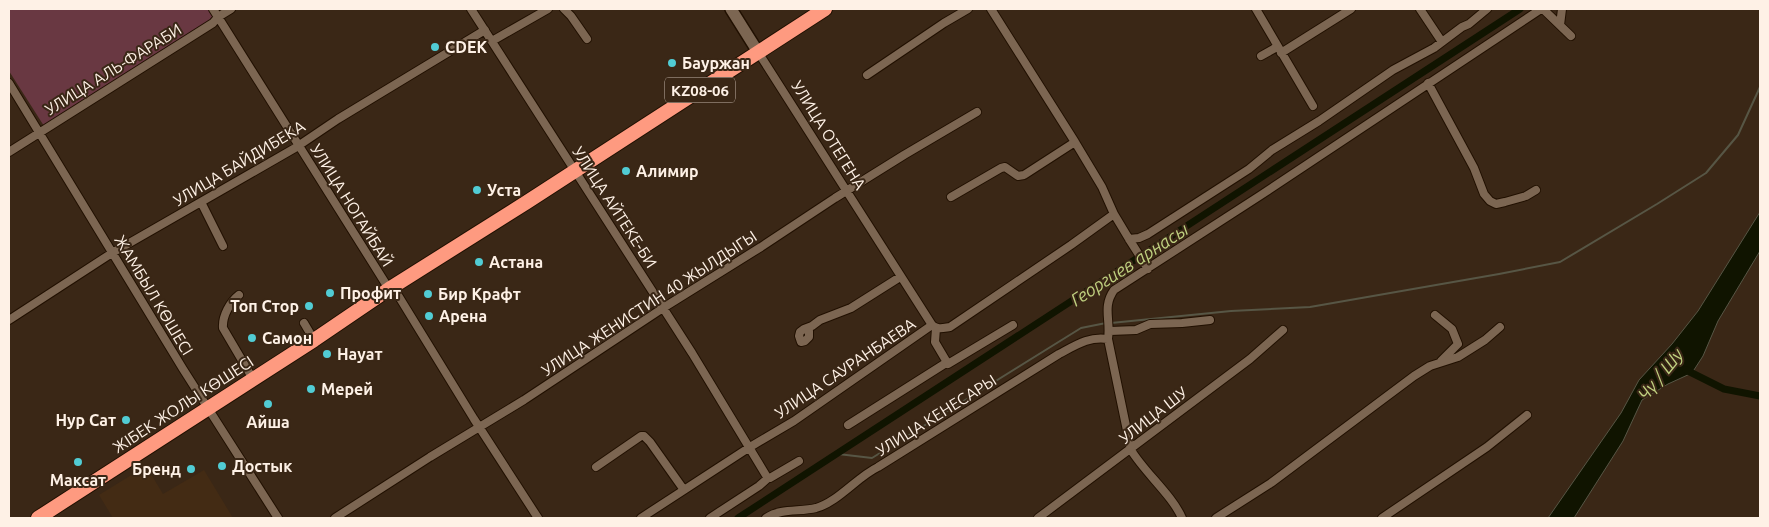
<svg xmlns="http://www.w3.org/2000/svg" width="1769" height="527" viewBox="0 0 1769 527" font-family="Ubuntu,sans-serif">
	<rect width="100%" height="100%" fill="#3a2716"/>
	<path fill="#432b14" d="M 146,466 L 163,494 L 204,470 L 233,518 L 113,518 L 99,495 Z"/>
	<path fill="#693842" d="M 9,9 L 209,9 L 215,18 L 44,126 L 9,71 Z"/>
	<path fill="#101400" stroke="#575645" d="M 1760,212 L 1760,251 L 1718,321 L 1703,356 L 1692,373 L 1668,384 L 1642,400 L 1623,441 L 1574,518 L 1548,518 L 1621,413 L 1639,380 L 1672,344 L 1698,311 Z"/>
	<g fill="none" stroke-linecap="round" stroke-linejoin="round">
		<path stroke="#575645" stroke-width="2" d="M 1111,323 L 1231,311 L 1310,307 L 1499,274 L 1560,262 L 1657,204 L 1706,173 L 1738,135 L 1760,87
			M 838,454 L 872,458 L 1081,328 L 1106,323"/>
		<path stroke="#101400" stroke-width="7" d="M 1686,370 L 1724,389 L 1760,396
			M 738,518 L 1520,9"/>
		<g stroke="#211001" stroke-width="10">
			<path id="street" d="M 213,9 L 389,289
				M 471,9 L 692,353 L 767,477 L 770,478 L 799,461
				M 564,9 L 571,16 L 587,39
				M 991,9 L 1075,142 L 1102,187 L 1114,214 L 1129,239 L 1148,269
				M 1256,9 L 1313,106
				M 1420,9 L 1442,42
				M 1543,9 L 1571,36
				M 1560,25 L 1562,9
				M 492,41 L 548,9
				M 758,52 L 932,325
				M 1281,53 L 1351,9
				M 1261,56 L 1277,47
				M 867,75 L 944,23 L 968,9
				M 9,83 L 183,369 L 278,518
				M 1428,83 L 1474,168 L 1484,194 L 1490,201 L 1496,204 L 1505,202 L 1526,196 L 1536,190
				M 9,152 L 213,23 L 218,17 L 231,9
				M 951,197 L 1001,168 L 1005,167 L 1018,176 L 1024,175 L 1075,142
				M 201,202 L 223,246
				M 1129,239 L 1139,238 L 1148,234 L 1249,169 L 1272,150 L 1319,121 L 1393,70 L 1434,48 L 1462,27 L 1469,24 L 1487,9
				M 393,287 L 474,419 L 538,518
				M 239,295 C 230,302 222,316 223,328 L 253,379
				M 1435,315 L 1452,329 L 1458,344 L 1441,361
				M 9,320 L 112,253 L 295,148 L 338,119 L 485,30
				M 304,323 L 314,340
				M 932,325 C 938,330 943,328 950,327 L 1071,245 L 1114,214
				M 807,328 L 809,331 L 809,337 L 805,341 L 801,342 L 799,336 L 800,332 L 804,329 L 812,326 L 820,320 L 851,308 L 900,277
				M 936,328 L 935,342 L 948,364 L 1013,325
				M 1110,331 L 1136,330 L 1150,324 L 1182,323 L 1210,320
				M 848,425 L 946,363
				M 596,467 L 641,436 L 644,436 L 650,442 L 684,490
				M 335,518 L 430,457 L 524,400 L 663,308 L 761,247 L 835,198 L 904,155 L 977,112
				M 641,518 L 750,447 L 794,421 L 932,325
				M 710,518 L 759,486 L 768,478
				M 766,518 C 781,508 799,512 816,508 C 838,502 857,477 878,467 L 1059,354 C 1076,345 1089,336 1108,339
				M 1038,518 L 1250,359 L 1283,330
				M 1182,518 C 1172,495 1145,473 1131,450 L 1108,339 C 1111,320 1102,307 1114,290 L 1261,195 L 1541,9
				M 1216,518 L 1271,483 L 1414,376 L 1430,366 L 1458,357 L 1485,340 L 1500,327
				M 1382,518 L 1487,447 L 1527,415"/>
		</g>
		<g stroke="#211001" stroke-width="14">
			<path id="secondary" d="M 731,9 L 758,52"/>
		</g>
		<g stroke="#211001" stroke-width="16">
			<path id="highway" d="M 38,518 L 314,340 L 389,289 L 527,202 L 825,9"/>
		</g>
		<use href="#street" stroke="#7c6652" stroke-width="8"/>
		<use href="#secondary" stroke="#7c6652" stroke-width="11"/>
		<use href="#highway" stroke="#fe9a80" stroke-width="14"/>
	</g>
	<g fill="#51ccd4" stroke="#3a2716" stroke-width="2">
		<circle cx="435" cy="47" r="5"/>
		<circle cx="672" cy="63" r="5"/>
		<circle cx="626" cy="171" r="5"/>
		<circle cx="477" cy="190" r="5"/>
		<circle cx="479" cy="262" r="5"/>
		<circle cx="330" cy="293" r="5"/>
		<circle cx="428" cy="294" r="5"/>
		<circle cx="309" cy="306" r="5"/>
		<circle cx="429" cy="316" r="5"/>
		<circle cx="252" cy="338" r="5"/>
		<circle cx="327" cy="354" r="5"/>
		<circle cx="311" cy="389" r="5"/>
		<circle cx="268" cy="404" r="5"/>
		<circle cx="126" cy="420" r="5"/>
		<circle cx="78" cy="462" r="5"/>
		<circle cx="222" cy="466" r="5"/>
		<circle cx="191" cy="469" r="5"/>
	</g>
	<g text-anchor="middle" dominant-baseline="central" stroke-width="4" stroke-linejoin="round" paint-order="stroke">
		<rect fill="#3a2716" stroke="#c3b4a8" stroke-width="1" x="665" y="77.5" width="70" height="25" rx="4"/>
		<g font-size="15" font-weight="bold" fill="#fef1e6">
			<text x="700" y="90">KZ08-06</text>
		</g>
		<g font-size="16" font-weight="bold" fill="#fef1e6" stroke="#3a2716" text-anchor="start">
			<text x="445" y="47">CDEK</text>
			<text x="682" y="63">Бауржан</text>
			<text x="636" y="171">Алимир</text>
			<text x="487" y="190">Уста</text>
			<text x="489" y="262">Астана</text>
			<text x="340" y="293">Профит</text>
			<text x="438" y="294">Бир Крафт</text>
			<text x="299" y="306" text-anchor="end">Топ Стор</text>
			<text x="439" y="316">Арена</text>
			<text x="262" y="338">Самон</text>
			<text x="337" y="354">Науат</text>
			<text x="321" y="389">Мерей</text>
			<text x="116" y="420" text-anchor="end">Нур Сат</text>
			<text x="268" y="422" text-anchor="middle">Айша</text>
			<text x="232" y="466">Достык</text>
			<text x="181" y="469" text-anchor="end">Бренд</text>
			<text x="78" y="480" text-anchor="middle">Максат</text>
		</g>
		<g font-size="16" fill="#fef1e6" stroke="#3a2716">
			<text transform="translate(113 69) rotate(-32)">УЛИЦА АЛЬ-ФАРАБИ</text>
			<text transform="translate(829 135) rotate(58)">УЛИЦА ОТЕГЕНА</text>
			<text transform="translate(239 163) rotate(-31)">УЛИЦА БАЙДИБЕКА</text>
			<text transform="translate(352 205) rotate(58)">УЛИЦА НОГАЙБАЙ</text>
			<text transform="translate(615 207) rotate(57)">УЛИЦА АЙТЕКЕ-БИ</text>
			<text transform="translate(154 295) rotate(59)">ЖАМБЫЛ КӨШЕСІ</text>
			<text transform="translate(649 303) rotate(-33)">УЛИЦА ЖЕНИСТИН 40 ЖЫЛДЫГЫ</text>
			<text transform="translate(845 368) rotate(-34)">УЛИЦА САУРАНБАЕВА</text>
			<text transform="translate(183 404) rotate(-33)">ЖІБЕК ЖОЛЫ КӨШЕСІ</text>
			<text transform="translate(936 415) rotate(-32)">УЛИЦА КЕНЕСАРЫ</text>
			<text transform="translate(1153 415) rotate(-38)">УЛИЦА ШУ</text>
		</g>
		<g font-size="18" font-style="italic" fill="#c0d180" stroke="#3a2716">
			<text transform="translate(1129 264) rotate(-33)">Георгиев арнасы</text>
			<text transform="translate(1660 374) rotate(-51)">Чү / Шу</text>
		</g>
	</g>
	<rect width="1769" height="527" fill="none" stroke="#fef1e6" stroke-width="20"/>
</svg>
